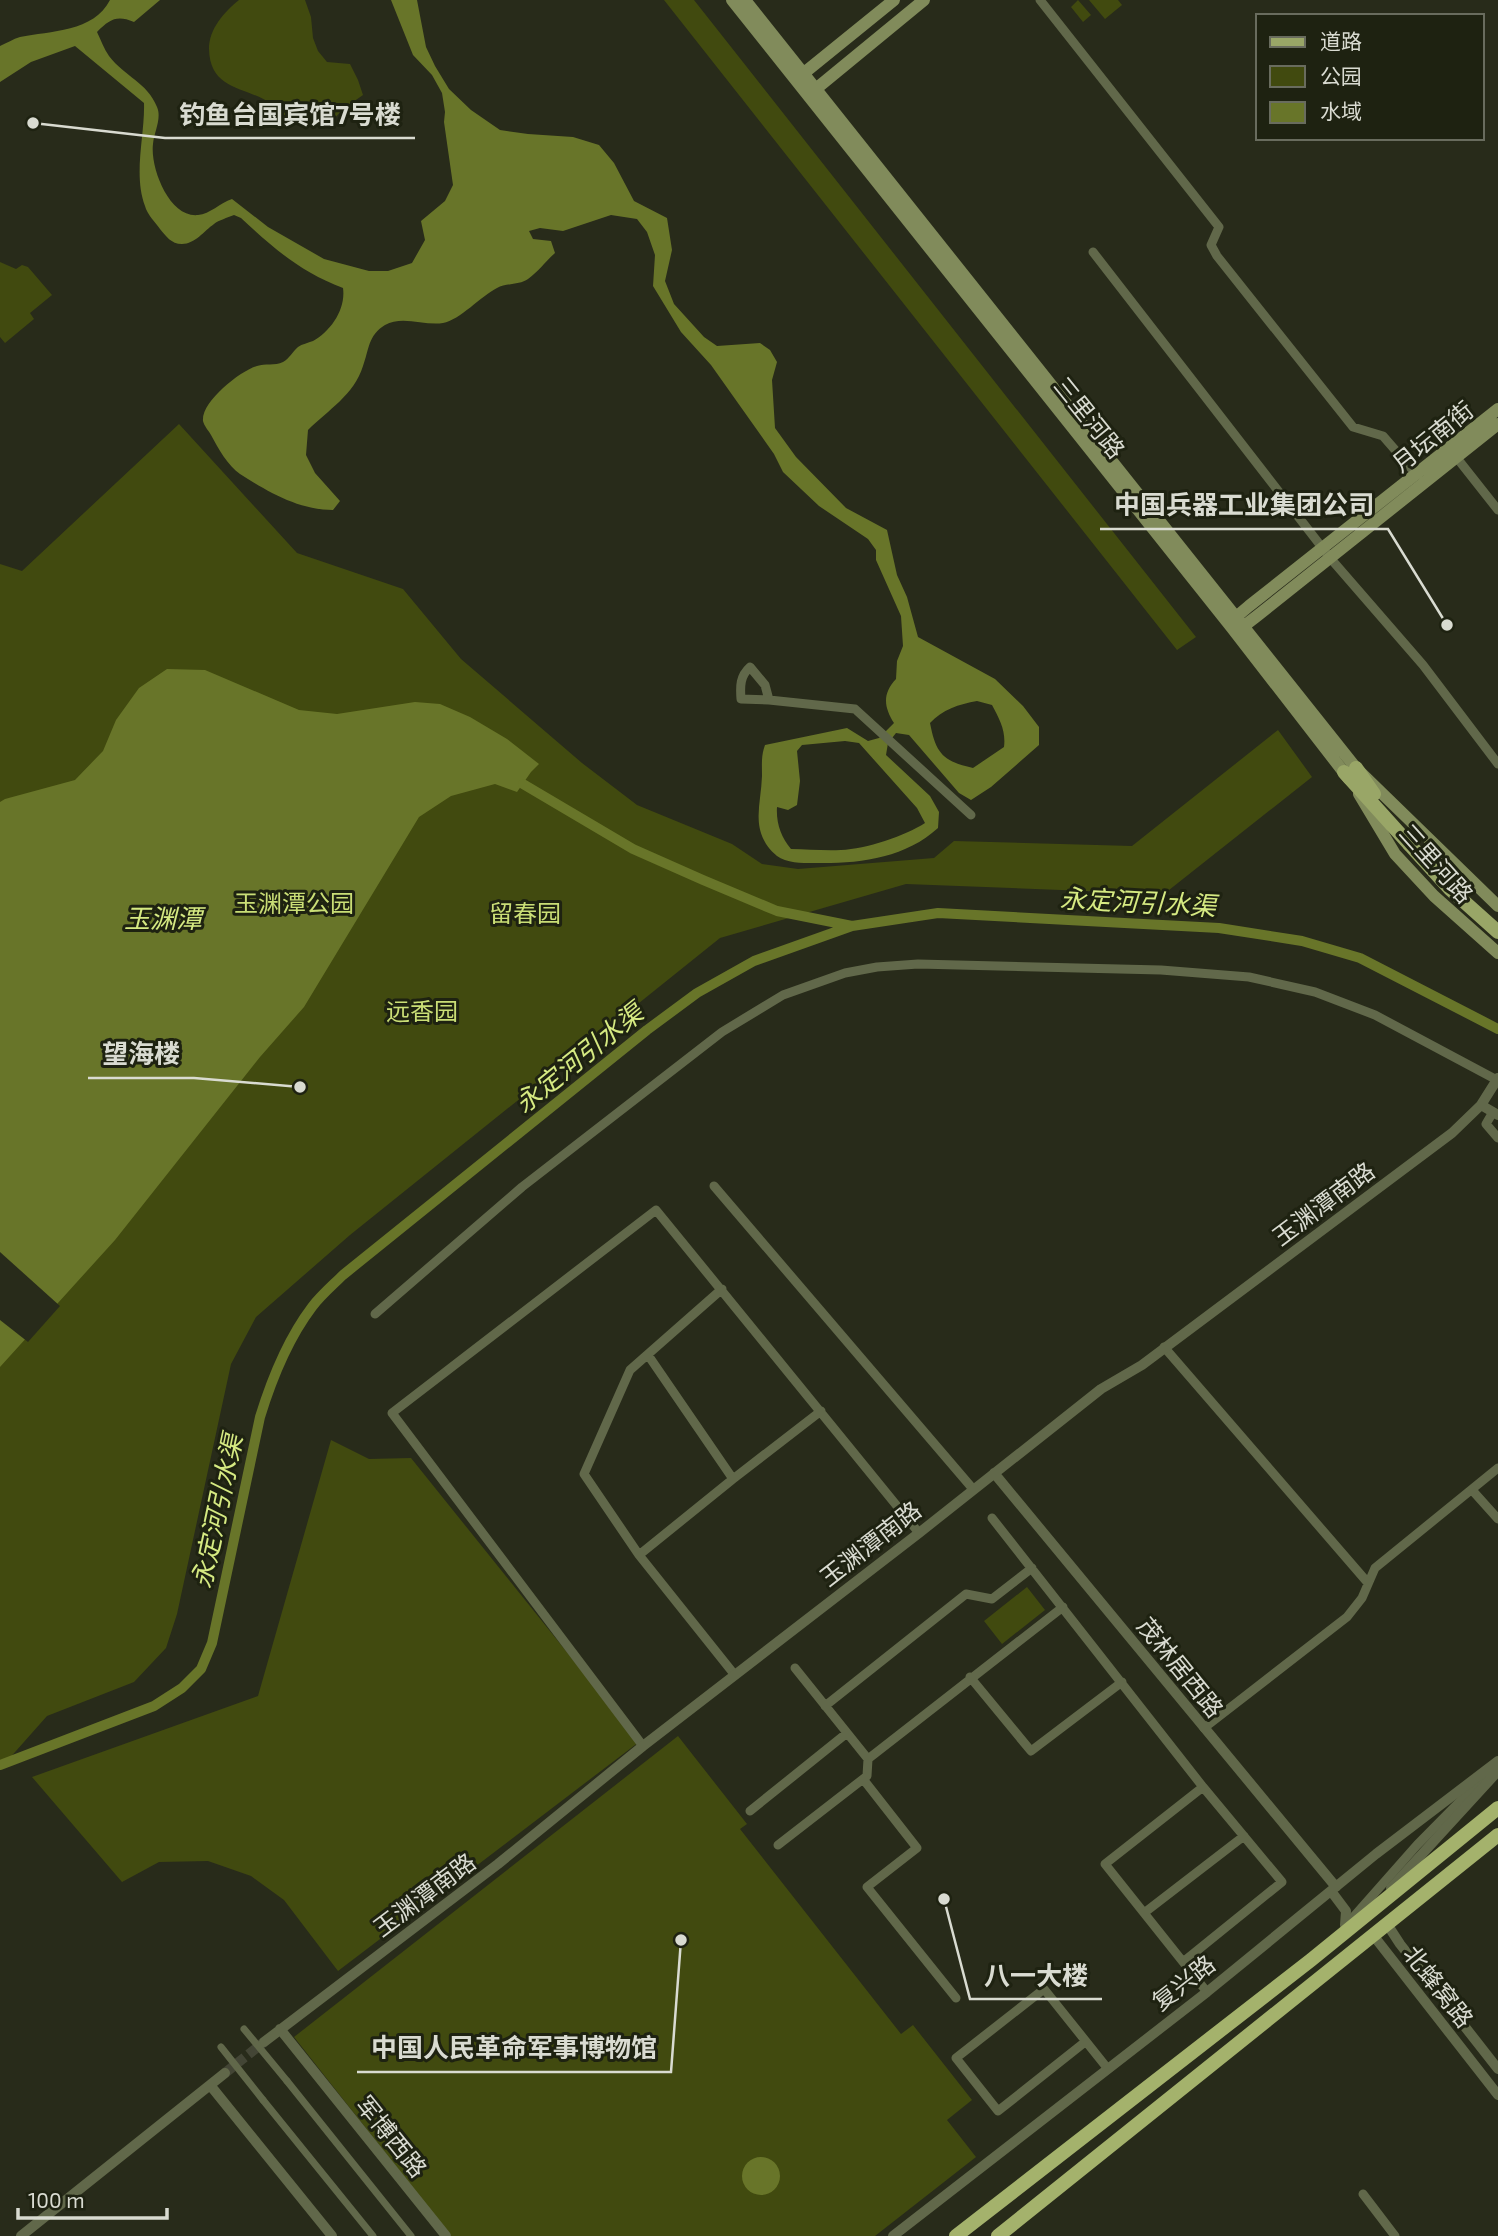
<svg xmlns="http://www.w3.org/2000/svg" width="1498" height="2236" viewBox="0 0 1498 2236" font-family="'Exo 2','Noto Sans SC',sans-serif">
	<rect width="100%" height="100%" fill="#282b1a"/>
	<path fill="#414a0f" d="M 239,0 L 305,0 L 311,17 L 313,38 L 318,51 L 327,62 L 350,64 L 358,80 L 363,95 L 343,109 L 333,120 C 312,111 305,111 284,118 C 281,114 277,108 273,105 C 248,86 210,92 209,49 C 209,29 224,12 239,0 Z
		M 664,0 L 694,0 L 1196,637 L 1177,650 Z
		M 1078,0 L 1091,15 L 1083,22 L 1071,7 Z
		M 1089,0 L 1118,0 L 1122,5 L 1105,19 Z
		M 0,262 L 16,269 L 22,265 L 28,267 L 52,295 L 30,313 L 34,319 L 5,343 L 0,337 Z
		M 179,424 L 297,553 L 403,589 L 461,659 L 582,763 L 637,805 L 732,844 L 762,864 L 798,869 L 934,858 L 954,841 L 1132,846 L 1278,730 L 1312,777 L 1164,894 L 906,884 L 720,938 L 350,1235 L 256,1317 L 231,1364 L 177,1614 L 166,1648 L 134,1682 L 47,1716 L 0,1769 L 0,564 L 22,571 Z
		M 331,1440 L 369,1459 L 411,1458 L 639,1742 L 338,1971 L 284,1900 L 251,1876 L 208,1861 L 159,1862 L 122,1882 L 32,1777 L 258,1696 Z
		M 1027,1587 L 1045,1610 L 1002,1644 L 984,1621 Z
		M 678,1736 L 747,1824 L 740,1829 L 901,2034 L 913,2025 L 972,2100 L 947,2120 L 976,2157 L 875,2236 L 451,2236 L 294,2037 Z"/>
	<path fill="#687529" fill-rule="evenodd" d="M 110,0 L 160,0 L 134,22 C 117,15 110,19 97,32 C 101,40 104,49 109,56 C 125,77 147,82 157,107 C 162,118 154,132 153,144 C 150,167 169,218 198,215 C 210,214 220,203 232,199 L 268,227 L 324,259 L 369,271 L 388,271 L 412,263 L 425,240 L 421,221 L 445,201 L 453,185 L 444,122 L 445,112 L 442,93 L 432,75 L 413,55 L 391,0 L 417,0 L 426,47 L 435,66 L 449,89 L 471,110 L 500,130 L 528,134 L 573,137 L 599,145 L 614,163 L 634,201 L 667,218 L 672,250 L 665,281 L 674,304 L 704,337 L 717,346 L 760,343 L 770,350 L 777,362 L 772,380 L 775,428 L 796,457 L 846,508 L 887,530 L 897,575 L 907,597 L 918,637 L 995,679 L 1023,706 L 1039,727 L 1039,745 L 991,787 L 971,800 L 959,793 L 909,735 L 896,733 L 888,743 L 886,755 L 930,796 L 939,812 L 938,828 C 904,859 857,864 813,863 C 802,863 786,863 777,856 C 749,832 761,806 762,776 C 762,764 761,756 765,745 L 847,728 L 868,741 L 879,738 L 894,723 C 884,707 882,694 896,679 L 897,661 L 903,646 L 901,616 L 876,560 L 876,550 L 868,539 L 819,506 L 783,472 L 774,454 L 711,365 L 681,332 L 653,286 L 655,255 L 647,232 L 637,219 L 611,215 L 563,231 L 540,228 L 529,231 L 533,239 L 551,241 L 555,253 C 546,261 538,272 528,279 C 520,285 506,283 497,288 C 481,296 460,320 443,323 C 425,326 402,315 385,325 C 368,335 369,350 363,366 C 354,395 328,410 308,430 L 306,455 L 315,473 L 340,501 L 333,510 C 299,510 268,492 240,474 C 228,466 218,448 211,435 C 209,431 204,426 203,421 C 201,402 240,371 257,366 C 265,363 275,366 283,362 C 290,358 292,352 298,347 C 302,344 308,343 313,341 C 331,331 346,309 343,288 C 301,272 274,249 241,218 L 234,215 C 227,218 219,220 214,224 C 204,231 195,244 182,244 C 171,244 166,236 160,229 C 155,222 147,214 145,206 C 133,175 145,135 144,103 L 75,46 L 31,62 L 0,82 L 0,46 C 7,43 13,39 20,37 C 50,31 94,32 110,0 ZM 977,701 L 992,705 C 1000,720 1006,731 1004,747 L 973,768 C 943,761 936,754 930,723 C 942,710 959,704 977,701 ZM 845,741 L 859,743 L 917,808 L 925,823 C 905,836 866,849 841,850 C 824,851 807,849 791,849 C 781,837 776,823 777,807 L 788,810 L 797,805 L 800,781 L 797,751 L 802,745 Z
		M 167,669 L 205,670 L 299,710 L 337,714 L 415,702 L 440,704 L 470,717 L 507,739 L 539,764 L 531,772 L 517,792 L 495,784 L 451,796 L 419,817 L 304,1007 L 260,1057 L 115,1240 L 0,1367 L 0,802 L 5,799 L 75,780 L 103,751 L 116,720 L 139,688 Z
		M742 2176a19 19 0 1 1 38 0a19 19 0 1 1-38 0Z"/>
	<path fill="#282b1a" d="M 0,1252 L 60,1306 L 28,1342 L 0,1320 Z"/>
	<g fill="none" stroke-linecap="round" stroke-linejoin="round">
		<path stroke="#687529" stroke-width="10" d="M 523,784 L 633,849 L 703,880 L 777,911 L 852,926
			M 0,1765 L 154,1706 L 182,1688 L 201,1669 L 212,1643 L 260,1417 C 272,1378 287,1340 312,1307 C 321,1295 333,1285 343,1275 L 647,1030 L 697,993 L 754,961 L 852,926 L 938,913 L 1219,928 L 1302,941 L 1360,958 L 1498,1029"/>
		<path stroke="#434535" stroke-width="10" stroke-dasharray="10 5" stroke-linecap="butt" d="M 225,2073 L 264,2042"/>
		<path stroke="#61684a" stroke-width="7" d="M 287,2081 L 411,2236
			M 263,2100 L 373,2236"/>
		<path stroke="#61684a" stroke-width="9" d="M 1040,0 L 1219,227 L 1211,245 L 1217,256 L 1353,427 L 1383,436 L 1417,475
			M 1093,252 L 1331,559 L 1423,665 L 1498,764
			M 1453,453 L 1498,510
			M 750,667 L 765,685 L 769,700 L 741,699 C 740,686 740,676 750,667 Z
			M 769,700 L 855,709 L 971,815
			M 1493,1112 L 1486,1124 L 1498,1138
			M 714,1186 L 973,1489
			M 722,1289 L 630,1370 L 584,1474 L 639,1555 L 734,1674
			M 375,1314 L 522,1187 L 722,1032 L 783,995 L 845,973 L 877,967 L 918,964 L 1161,970 L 1249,977 L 1315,992 L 1375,1015 L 1497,1080
			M 1164,1347 L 1368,1583
			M 733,1479 L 821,1411
			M 1472,1490 L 1498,1519
			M 992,1518 L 1203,1787 L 1105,1864 L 1207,1992
			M 639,1555 L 733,1479 L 648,1355
			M 795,1668 L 868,1759 L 1063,1607
			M 970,1677 L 1031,1751 L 1122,1682
			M 825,1706 L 966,1594 L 992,1599 L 1032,1568
			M 1204,1728 L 1347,1617 L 1362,1598 L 1375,1568 L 1498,1468
			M 643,1746 L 392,1413 L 656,1210 L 919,1533
			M 863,1779 L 917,1848 L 867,1887 L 956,1998
			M 750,1811 L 847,1733
			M 778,1845 L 867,1776 L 868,1759
			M 1144,1913 L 1244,1836
			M 1349,1922 L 1417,1845 L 1485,1776
			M 1183,1962 L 1282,1882 L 1203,1787
			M 1085,2042 L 998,2111 L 956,2058 L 1044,1989 L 1108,2069
			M 1363,2194 L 1395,2236"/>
		<path stroke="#61684a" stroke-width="10" d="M 1481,1105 L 1498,1115
			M 994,1473 L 1336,1887
			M 1391,1888 L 1498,1771
			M 1331,1891 L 1346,1911 L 1345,1925
			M 1387,1924 L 1400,1944 L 1498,2069
			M 1373,1935 L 1498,2095
			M 280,2029 L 446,2236
			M 264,2042 L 498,1864 L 643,1746 L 919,1533 L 1101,1389 L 1142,1365 L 1452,1133 L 1481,1105 L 1498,1078
			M 210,2085 L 332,2236
			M 21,2236 L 225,2073
			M 893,2236 L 1207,1992 L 1376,1854 L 1498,1761"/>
		<path stroke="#818b5b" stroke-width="12" d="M 732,0 L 1232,628 L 1349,779
			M 745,0 L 1356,768 L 1498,906
			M 804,73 L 894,0
			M 808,89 L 817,88 L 924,0
			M 1233,625 L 1236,617 L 1249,606 L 1498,409
			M 1237,627 L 1244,626 L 1257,616 L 1498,424
			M 1359,794 L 1395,854 L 1434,896 L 1498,953"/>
		<path stroke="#99a667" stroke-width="14" d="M 1356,768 L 1374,794
			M 1344,772 L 1409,844"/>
		<path stroke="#a4b26c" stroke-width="14" d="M 956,2236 L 1311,1960 L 1498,1808
			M 998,2236 L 1498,1835"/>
		<path stroke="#61684a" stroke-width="7" d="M 244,2029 L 287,2081
			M 221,2047 L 263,2100"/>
		<path stroke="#99a667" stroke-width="14" d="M 1409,844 L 1450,889 L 1498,932"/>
	</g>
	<g text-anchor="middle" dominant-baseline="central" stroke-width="6" stroke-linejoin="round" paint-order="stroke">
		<g font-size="24" fill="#d9dbd1" stroke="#1e2211">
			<text transform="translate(1090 417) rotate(51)">三里河路</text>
			<text transform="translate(1432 436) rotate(-39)">月坛南街</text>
			<text transform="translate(1437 863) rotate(48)">三里河路</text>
			<text transform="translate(1323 1203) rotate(-37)">玉渊潭南路</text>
			<text transform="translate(870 1543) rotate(-38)">玉渊潭南路</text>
			<text transform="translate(1181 1667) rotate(51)">茂林居西路</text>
			<text transform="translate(424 1894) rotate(-37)">玉渊潭南路</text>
			<text transform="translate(1183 1982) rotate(-38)">复兴路</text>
			<text transform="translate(1439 1986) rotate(52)">北蜂窝路</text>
			<text transform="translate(392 2136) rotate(51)">军博西路</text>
		</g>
		<g font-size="24" fill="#cade76" stroke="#1e2211">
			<text x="294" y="902">玉渊潭公园</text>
			<text x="525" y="912">留春园</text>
			<text x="422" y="1010">远香园</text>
		</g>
		<g font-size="26" font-style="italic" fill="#d6ea82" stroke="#1e2211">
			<text transform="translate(1138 901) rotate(3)">永定河引水渠</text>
			<text x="163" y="917">玉渊潭</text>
			<text transform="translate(578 1057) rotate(-39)">永定河引水渠</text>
			<text transform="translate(216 1511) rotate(-78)">永定河引水渠</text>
		</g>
	</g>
	<path fill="none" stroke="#d9dbd1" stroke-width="2.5" d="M33 123L165 138H415M1447 625L1388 529H1100M300 1087L194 1078H88M944 1899L970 1999H1102M681 1940L671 2072H357"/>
	<g fill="#d9dbd1" stroke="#1e2211" stroke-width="2.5">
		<circle cx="33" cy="123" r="7"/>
		<circle cx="1447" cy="625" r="7"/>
		<circle cx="300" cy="1087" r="7"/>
		<circle cx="944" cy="1899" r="7"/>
		<circle cx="681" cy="1940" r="7"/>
	</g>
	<g font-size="26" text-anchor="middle" font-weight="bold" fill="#d9dbd1" stroke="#1e2211" stroke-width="6" stroke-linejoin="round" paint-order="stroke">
		<text x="290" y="124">钓鱼台国宾馆7号楼</text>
		<text x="1244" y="514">中国兵器工业集团公司</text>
		<text x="141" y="1063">望海楼</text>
		<text x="1036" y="1985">八一大楼</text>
		<text x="514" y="2057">中国人民革命军事博物馆</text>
	</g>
	<rect x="1256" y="14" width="228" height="126" fill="#1e2211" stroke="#696c5e" stroke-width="2"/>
	<rect x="1270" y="37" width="35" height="10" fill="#99a667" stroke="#696c5e" stroke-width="2"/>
	<text x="1320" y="49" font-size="21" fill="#d9dbd1">道路</text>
	<rect x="1270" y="66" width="35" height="21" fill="#414a0f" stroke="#696c5e" stroke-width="2"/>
	<text x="1320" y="84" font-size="21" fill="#d9dbd1">公园</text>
	<rect x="1270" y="102" width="35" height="21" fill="#687529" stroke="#696c5e" stroke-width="2"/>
	<text x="1320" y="119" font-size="21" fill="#d9dbd1">水域</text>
	<path d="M18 2208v10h149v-10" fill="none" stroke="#d9dbd1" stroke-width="3.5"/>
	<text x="28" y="2208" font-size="21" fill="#d9dbd1" stroke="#1e2211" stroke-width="5" paint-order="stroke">100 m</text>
</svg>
